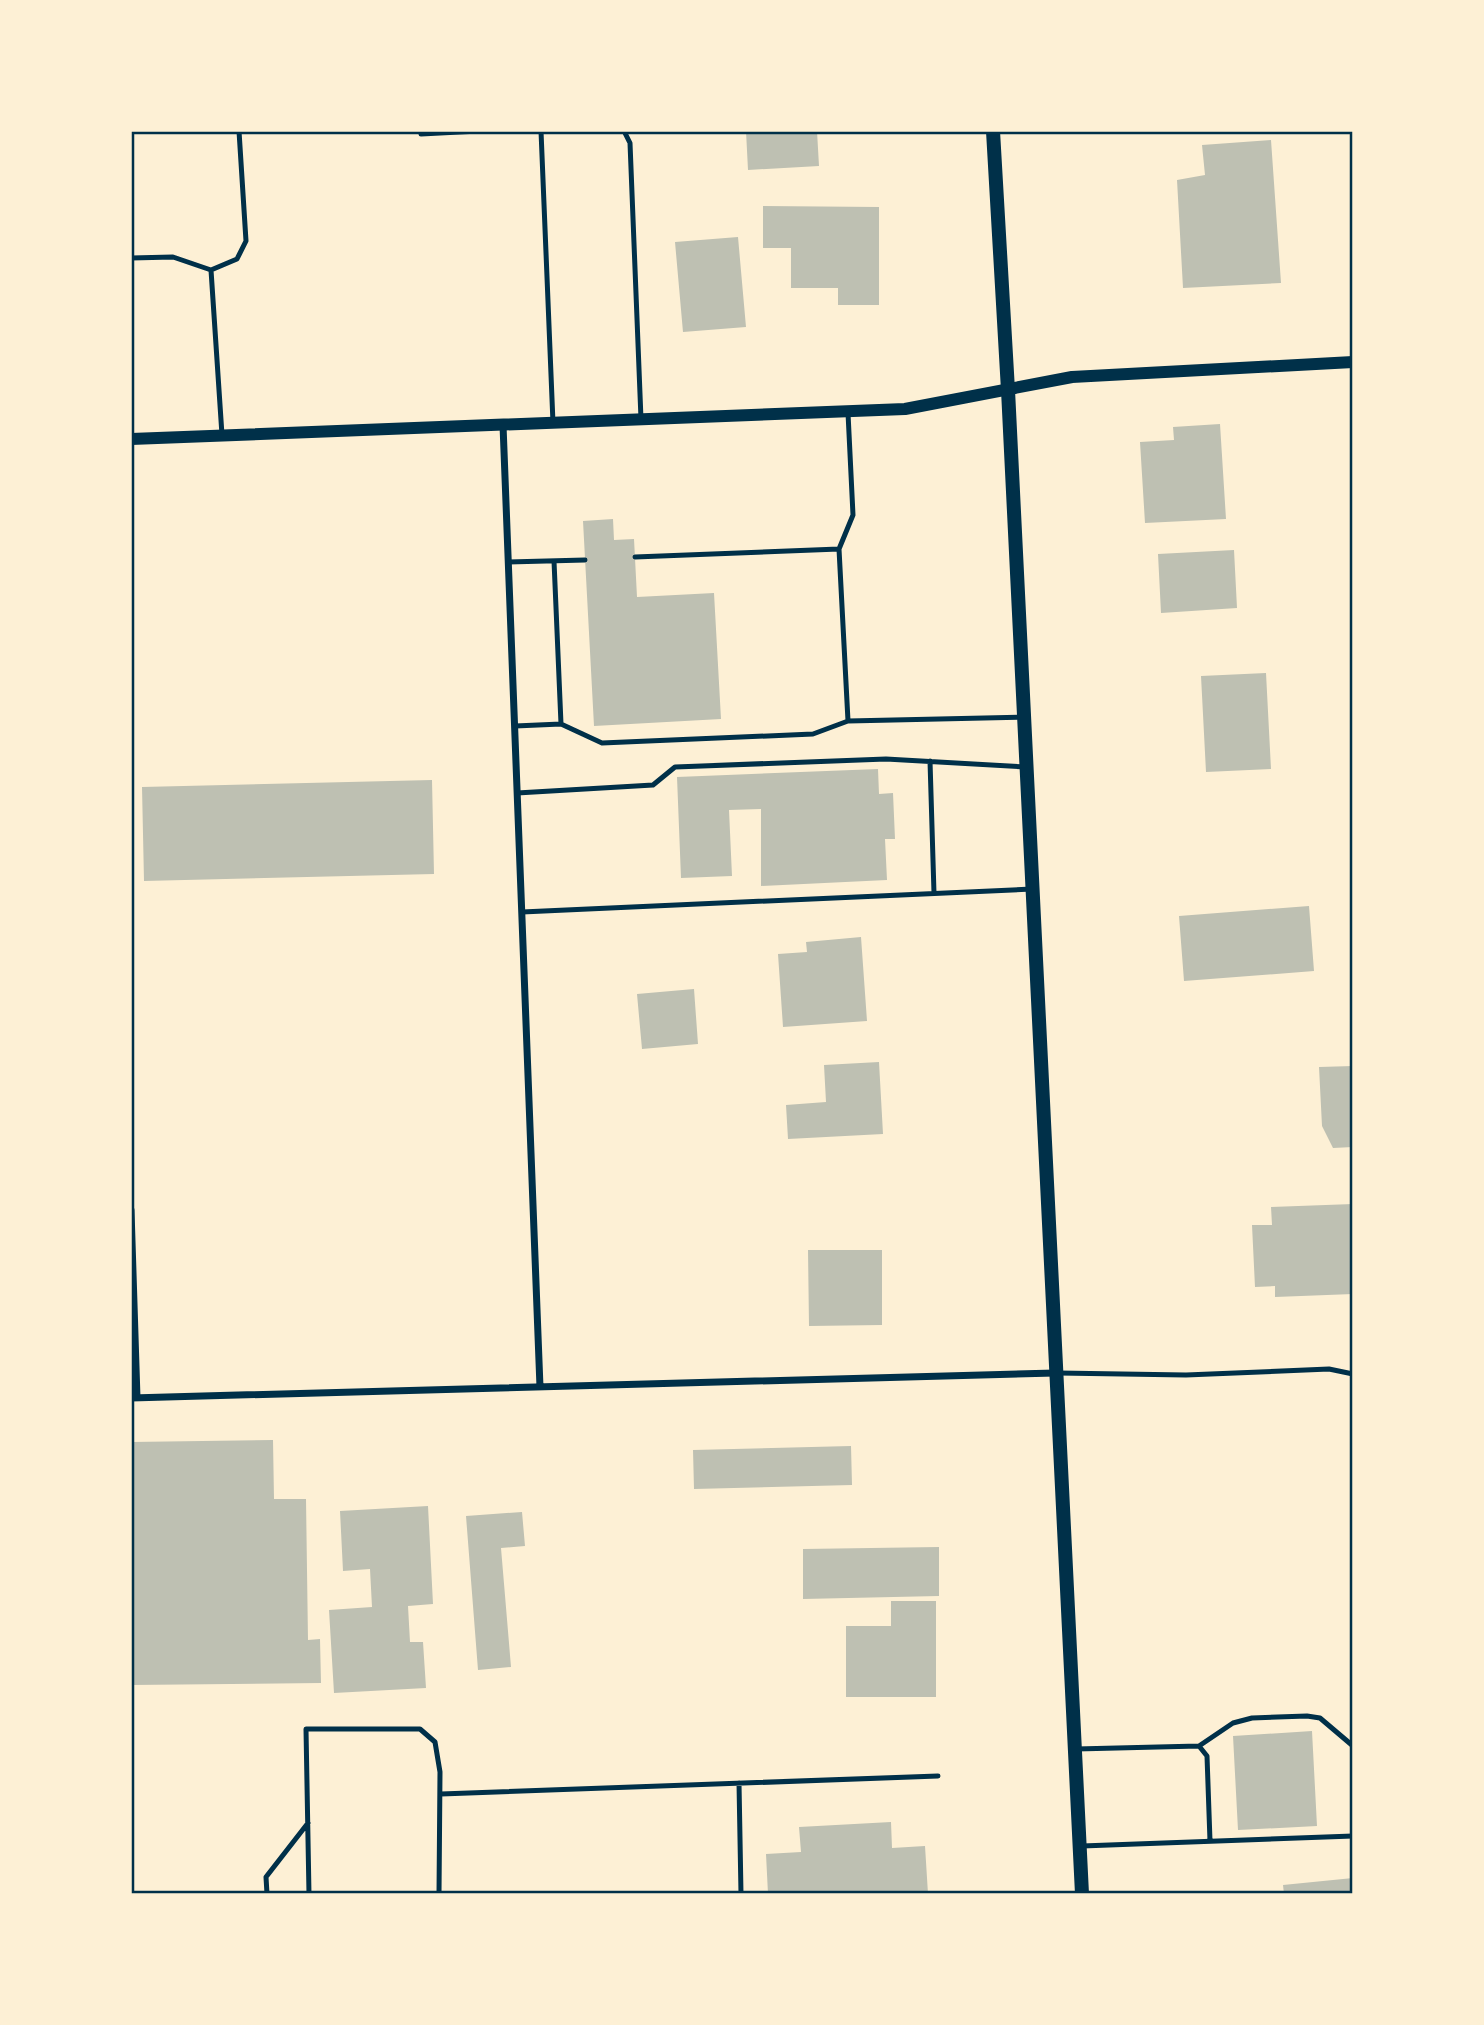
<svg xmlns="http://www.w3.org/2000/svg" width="1484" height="2025" viewBox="0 0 1484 2025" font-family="'Alegreya Sans',sans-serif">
	<rect width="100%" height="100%" fill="#fdf0d5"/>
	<path fill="#bec0b2" d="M 746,131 L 817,131 L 819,166 L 748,170 Z
		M 1271,140 L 1281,283 L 1183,288 L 1177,180 L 1205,175 L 1202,145 Z
		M 763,206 L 879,207 L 879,305 L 838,305 L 838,288 L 791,288 L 791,248 L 763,248 Z
		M 738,237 L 746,327 L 683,332 L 675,242 Z
		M 1220,424 L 1226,519 L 1145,523 L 1140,442 L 1174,440 L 1173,427 Z
		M 613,519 L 614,540 L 634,539 L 637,597 L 714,593 L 721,719 L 594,726 L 583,521 Z
		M 1234,550 L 1237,608 L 1161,613 L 1158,554 Z
		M 1266,673 L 1271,769 L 1206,772 L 1201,676 Z
		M 878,769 L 879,794 L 893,793 L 895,839 L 885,839 L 887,880 L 761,886 L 761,809 L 729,810 L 732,876 L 681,878 L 677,777 Z
		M 432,780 L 434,874 L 144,881 L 142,787 Z
		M 1309,906 L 1314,971 L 1184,981 L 1179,916 Z
		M 861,937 L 867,1021 L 783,1027 L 778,954 L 807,952 L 806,942 Z
		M 694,989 L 698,1044 L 642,1049 L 637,994 Z
		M 879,1062 L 883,1134 L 788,1139 L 786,1105 L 826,1102 L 824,1065 Z
		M 1353,1066 L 1353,1147 L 1333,1148 L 1322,1126 L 1319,1067 Z
		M 1353,1204 L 1353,1294 L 1275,1297 L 1275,1286 L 1255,1287 L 1252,1225 L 1272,1225 L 1271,1207 Z
		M 808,1250 L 882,1250 L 882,1325 L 809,1326 Z
		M 273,1440 L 274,1499 L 306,1499 L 308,1640 L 320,1639 L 321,1683 L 131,1685 L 131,1442 Z
		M 851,1446 L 852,1485 L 694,1489 L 693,1450 Z
		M 428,1506 L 433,1604 L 408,1606 L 410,1642 L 423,1642 L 426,1688 L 334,1693 L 329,1610 L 372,1607 L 370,1569 L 343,1571 L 340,1511 Z
		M 522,1512 L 525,1546 L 501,1548 L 511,1667 L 478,1670 L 466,1516 Z
		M 939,1547 L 939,1596 L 803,1599 L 803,1549 Z
		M 891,1601 L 936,1601 L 936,1697 L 846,1697 L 846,1626 L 891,1626 Z
		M 1312,1731 L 1317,1826 L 1238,1830 L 1233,1736 Z
		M 891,1822 L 892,1848 L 925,1846 L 928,1894 L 768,1894 L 766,1854 L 801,1852 L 799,1827 Z
		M 1353,1878 L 1353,1894 L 1284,1894 L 1283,1885 Z"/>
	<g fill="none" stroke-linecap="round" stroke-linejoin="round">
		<path stroke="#003049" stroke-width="5" d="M 541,131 L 553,423
			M 624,131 L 630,143 L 641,419
			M 421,134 L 479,131
			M 131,258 L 173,257 L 211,270 L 237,259 L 246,241 L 239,131
			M 211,270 L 222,435
			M 848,413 L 853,515 L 839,549 L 848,721 L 1024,717
			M 635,557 L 839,549
			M 508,562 L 585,560
			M 561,724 L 602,743 L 813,734 L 848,721
			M 515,726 L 561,724 L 554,561
			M 930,761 L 934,893
			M 517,793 L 653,785 L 675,767 L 886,759 L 1026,767
			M 522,912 L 1032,889
			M 1058,1373 L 1186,1375 L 1329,1369 L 1353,1374
			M 1199,1746 L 1233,1723 L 1252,1718 L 1307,1716 L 1320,1718 L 1353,1746
			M 1076,1749 L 1199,1746 L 1207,1756 L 1210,1841
			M 739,1783 L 741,1894
			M 441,1794 L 938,1776
			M 1082,1846 L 1353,1836
			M 267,1894 L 266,1877 L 308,1823
			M 309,1894 L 306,1729 L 420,1729 L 435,1742 L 440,1772 L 439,1894"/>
		<path stroke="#003049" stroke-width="7" d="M 503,425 L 540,1387
			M 131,1210 L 137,1398
			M 131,1398 L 1055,1373"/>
		<path stroke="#003049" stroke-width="12" d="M 131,439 L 905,409 L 1072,377 L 1353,362"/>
		<path stroke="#003049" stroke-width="14" d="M 993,131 L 1008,390 L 1082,1894"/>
	</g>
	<rect width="1484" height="2025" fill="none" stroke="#fdf0d5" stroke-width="266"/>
	<rect x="133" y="133" width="1218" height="1759" fill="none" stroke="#003049" stroke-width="2.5"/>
</svg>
